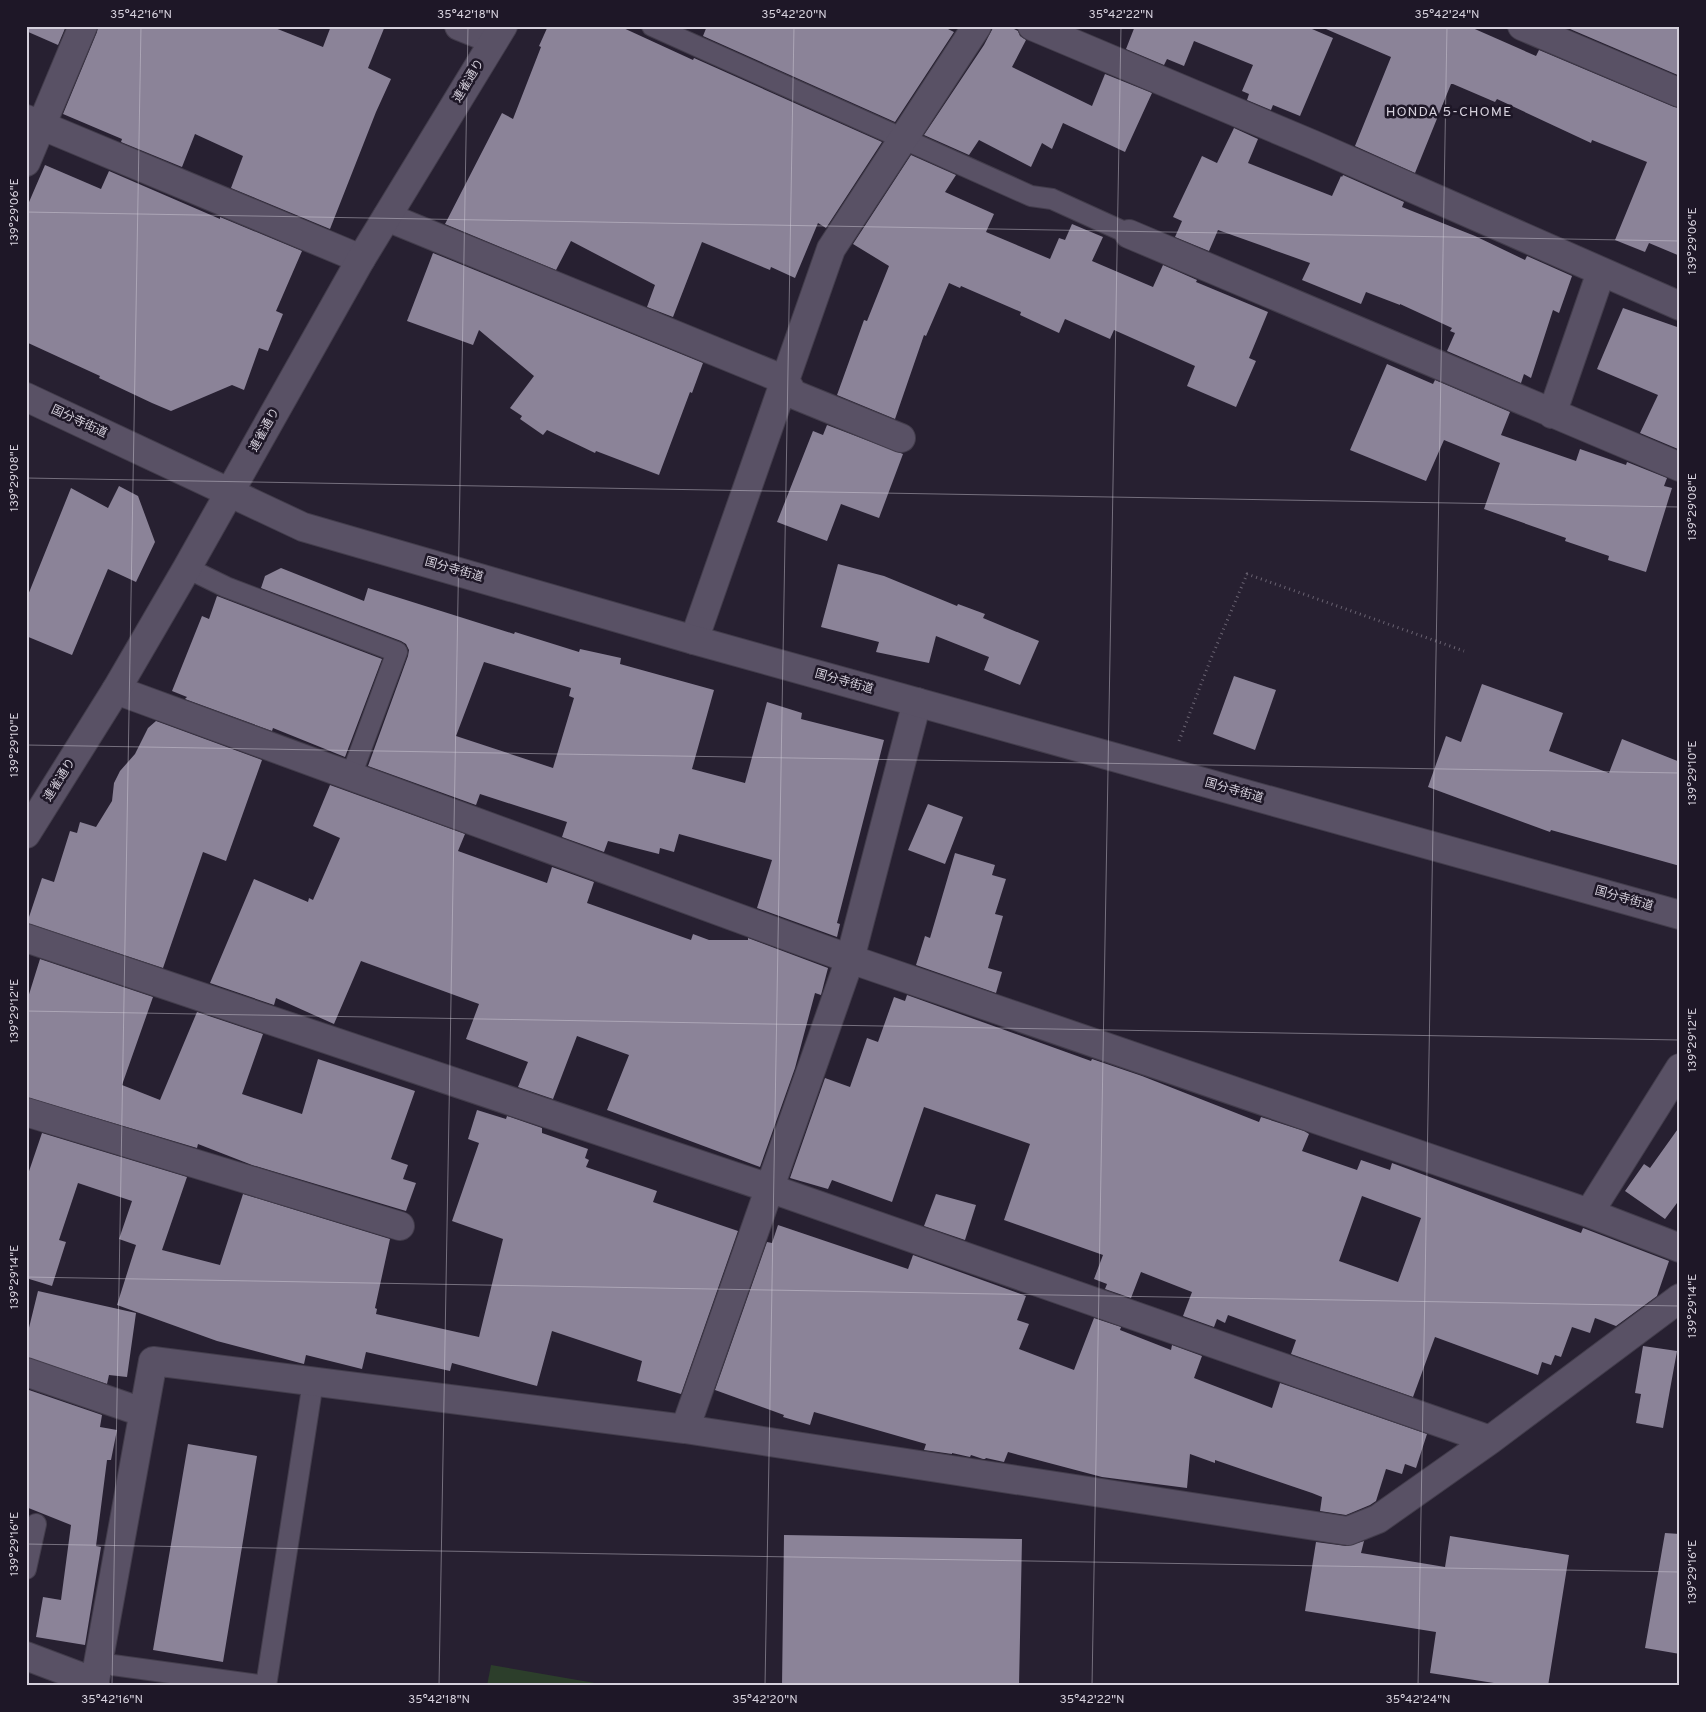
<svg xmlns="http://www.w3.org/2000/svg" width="1706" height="1712" viewBox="0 0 1706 1712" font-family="Overpass,'Noto Sans JP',sans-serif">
	<rect width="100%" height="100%" fill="#272031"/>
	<path fill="#2c3e2b" d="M 491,1665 L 612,1686 L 487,1686 Z"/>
	<path fill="#8b8398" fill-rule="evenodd" d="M 26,26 L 66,26 L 58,45 L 26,31 Z
		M 98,26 L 270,26 L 323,47 L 331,26 L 385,26 L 368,68 L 391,79 L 376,112 L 330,229 L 231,188 L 243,156 L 195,134 L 182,167 L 121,142 L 122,139 L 63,114 L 97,32 Z
		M 548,26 L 619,26 L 693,60 L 694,58 L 882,142 L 826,228 L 818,223 L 795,278 L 771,267 L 770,270 L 702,242 L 673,317 L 647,307 L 655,285 L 571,241 L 556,270 L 445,224 L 502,113 L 513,119 L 541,47 L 539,46 Z
		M 707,26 L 942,26 L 954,32 L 895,122 L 703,36 Z
		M 994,26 L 1008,26 L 1018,31 L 1020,36 L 1026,40 L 1012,67 L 1092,106 L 1105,74 L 1152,93 L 1125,152 L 1063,123 L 1052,149 L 1042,143 L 1031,167 L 979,140 L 969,155 L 924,135 L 984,45 Z
		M 1135,26 L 1305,26 L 1333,38 L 1300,116 L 1273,105 L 1271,110 L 1247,100 L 1249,94 L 1242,91 L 1253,65 L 1194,41 L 1184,66 L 1167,59 L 1164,65 L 1126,49 Z
		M 1319,26 L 1468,26 L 1536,56 L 1539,50 L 1674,107 L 1680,108 L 1680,256 L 1649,243 L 1645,252 L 1615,240 L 1647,162 L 1592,140 L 1591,143 L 1497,99 L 1495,102 L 1453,84 L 1451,84 L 1415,173 L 1355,146 L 1391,57 Z
		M 1563,26 L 1680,26 L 1680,76 Z
		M 1234,128 L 1258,139 L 1248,163 L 1332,196 L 1341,176 L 1342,177 L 1343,175 L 1404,202 L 1402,207 L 1475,236 L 1525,260 L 1527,256 L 1572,276 L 1559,313 L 1553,310 L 1531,378 L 1524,374 L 1521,383 L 1447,351 L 1455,333 L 1450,331 L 1452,328 L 1400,304 L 1400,305 L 1366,292 L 1361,304 L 1302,280 L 1310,263 L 1218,230 L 1209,251 L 1175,237 L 1182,221 L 1173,217 L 1202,156 L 1217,163 Z
		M 911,155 L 956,175 L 945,192 L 994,214 L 986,232 L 1050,259 L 1059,238 L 1065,240 L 1072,224 L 1103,237 L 1092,261 L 1153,287 L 1163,265 L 1197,280 L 1196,282 L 1268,312 L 1249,358 L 1256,361 L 1236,407 L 1187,386 L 1195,366 L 1114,330 L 1110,339 L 1065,319 L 1059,333 L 1020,315 L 1021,312 L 961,286 L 960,288 L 949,283 L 926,336 L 924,335 L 895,419 L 837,395 L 864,320 L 867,321 L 889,266 L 853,244 Z
		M 45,165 L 101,189 L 109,171 L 220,219 L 220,217 L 302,251 L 276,311 L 283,314 L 268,351 L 259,348 L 244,390 L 232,385 L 171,411 L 152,403 L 99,378 L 100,376 L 26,342 L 26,209 Z
		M 433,253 L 703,363 L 692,393 L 690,392 L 659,475 L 596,451 L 595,453 L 547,430 L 543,435 L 520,419 L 522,416 L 510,408 L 534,376 L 479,330 L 473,345 L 407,321 Z
		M 1623,308 L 1680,328 L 1680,443 L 1678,449 L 1640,433 L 1658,395 L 1597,369 Z
		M 1387,364 L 1433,384 L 1435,380 L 1510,412 L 1501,435 L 1576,461 L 1580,449 L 1626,465 L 1627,462 L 1667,478 L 1664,486 L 1672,488 L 1646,572 L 1608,560 L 1609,556 L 1565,541 L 1566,538 L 1484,509 L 1500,463 L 1444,440 L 1426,481 L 1350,450 Z
		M 827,425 L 903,454 L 879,518 L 841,504 L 827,541 L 777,522 L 813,431 L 823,435 Z
		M 119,486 L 138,496 L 155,542 L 136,582 L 108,569 L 72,655 L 26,636 L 26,600 L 71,488 L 108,508 Z
		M 838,564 L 884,576 L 957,606 L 958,604 L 985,614 L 983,618 L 1039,641 L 1020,685 L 984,670 L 989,657 L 936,636 L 929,663 L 876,652 L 879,642 L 821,627 Z
		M 281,568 L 364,601 L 368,588 L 514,634 L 515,632 L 579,652 L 580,649 L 621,658 L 620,664 L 714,690 L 692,769 L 745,783 L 767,702 L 802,713 L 801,719 L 884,740 L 837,923 L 840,924 L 837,937 L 757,908 L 772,860 L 679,834 L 674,852 L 660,848 L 659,854 L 608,841 L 604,852 L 562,837 L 567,822 L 480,794 L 476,805 L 368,766 L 408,656 L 409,650 L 406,644 L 401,641 L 261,588 L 265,576 ZM 484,662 L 571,688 L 569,696 L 574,698 L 553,768 L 456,736 Z
		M 217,596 L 382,659 L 345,757 L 273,728 L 272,731 L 185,699 L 187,697 L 172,691 L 202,616 L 209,619 Z
		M 1234,676 L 1276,690 L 1255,750 L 1213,734 Z
		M 1482,684 L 1563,713 L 1549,751 L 1609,773 L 1622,739 L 1680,762 L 1680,866 L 1551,830 L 1550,832 L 1428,787 L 1446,736 L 1461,742 Z
		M 156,721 L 262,760 L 226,861 L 203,852 L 163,968 L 27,923 L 42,878 L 54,882 L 70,831 L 77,833 L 80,822 L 96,827 L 112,801 L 114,783 L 120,771 L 135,754 L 148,728 Z
		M 330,785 L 465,834 L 458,851 L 547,883 L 552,867 L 594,882 L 587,903 L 691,940 L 693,934 L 709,940 L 748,940 L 748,938 L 828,968 L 821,995 L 815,993 L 795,1068 L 760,1167 L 607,1110 L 629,1055 L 577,1036 L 553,1099 L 518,1087 L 528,1062 L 466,1039 L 479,1004 L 361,961 L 334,1024 L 276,998 L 274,1005 L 210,983 L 254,879 L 308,902 L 309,898 L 313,900 L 340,838 L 313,826 Z
		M 928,804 L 963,817 L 945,864 L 908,850 Z
		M 955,853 L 995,865 L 992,875 L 1006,879 L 995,914 L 1003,916 L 988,968 L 1002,972 L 996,993 L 916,965 L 925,936 L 930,938 Z
		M 40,959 L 153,997 L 122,1085 L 160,1100 L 197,1012 L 263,1034 L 242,1094 L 302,1114 L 318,1059 L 415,1091 L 391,1159 L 408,1165 L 403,1179 L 416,1183 L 406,1211 L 252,1165 L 198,1144 L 197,1148 L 26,1097 L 26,1004 Z
		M 907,995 L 1091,1061 L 1092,1059 L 1142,1076 L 1259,1122 L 1261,1117 L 1304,1131 L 1309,1134 L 1302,1151 L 1357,1170 L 1361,1160 L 1390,1170 L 1392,1163 L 1581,1233 L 1583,1228 L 1669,1261 L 1657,1296 L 1616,1326 L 1595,1318 L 1590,1333 L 1572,1327 L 1561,1357 L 1555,1355 L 1551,1365 L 1542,1362 L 1538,1375 L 1435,1337 L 1413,1397 L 1291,1354 L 1296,1340 L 1228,1315 L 1225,1323 L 1217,1319 L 1214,1327 L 1183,1316 L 1192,1292 L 1141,1272 L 1131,1298 L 1105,1289 L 1107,1284 L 1094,1279 L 1103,1255 L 1004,1220 L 1030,1144 L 924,1107 L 892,1202 L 832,1180 L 828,1189 L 790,1178 L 825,1078 L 850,1087 L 867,1038 L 878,1042 L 894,997 L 905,1001 ZM 1362,1196 L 1421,1218 L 1398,1282 L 1339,1261 Z
		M 477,1110 L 506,1119 L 507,1116 L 542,1128 L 542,1133 L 588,1149 L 585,1158 L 589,1160 L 586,1167 L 657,1191 L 653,1202 L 738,1231 L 681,1394 L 637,1381 L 642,1361 L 552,1331 L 537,1386 L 452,1363 L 450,1371 L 366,1352 L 362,1369 L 306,1355 L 304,1364 L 217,1341 L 117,1305 L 136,1245 L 119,1239 L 132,1201 L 78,1183 L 59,1240 L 66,1242 L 52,1286 L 26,1278 L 26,1180 L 42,1133 L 187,1177 L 162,1250 L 220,1265 L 243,1194 L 390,1239 L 375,1308 L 377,1309 L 376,1314 L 479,1337 L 503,1239 L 452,1221 L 479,1143 L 468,1139 Z
		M 1680,1126 L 1680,1199 L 1665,1219 L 1625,1191 L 1644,1164 L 1650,1168 Z
		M 936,1194 L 976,1205 L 965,1240 L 924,1226 Z
		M 778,1225 L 908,1269 L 913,1255 L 1026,1296 L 1017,1320 L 1029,1324 L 1019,1349 L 1074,1370 L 1094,1318 L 1121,1327 L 1120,1330 L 1171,1350 L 1172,1345 L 1202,1356 L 1194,1378 L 1272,1408 L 1280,1383 L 1427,1434 L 1416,1468 L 1405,1464 L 1402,1474 L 1386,1469 L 1376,1501 L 1370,1505 L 1346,1515 L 1320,1511 L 1322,1497 L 1312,1493 L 1215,1460 L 1215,1463 L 1190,1454 L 1187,1488 L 1102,1477 L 1008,1452 L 1004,1462 L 986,1458 L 985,1459 L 983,1459 L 971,1455 L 970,1457 L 952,1453 L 952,1454 L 924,1450 L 926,1444 L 814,1412 L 810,1425 L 783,1417 L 784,1415 L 715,1390 L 767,1242 L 772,1243 Z
		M 38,1291 L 136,1313 L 127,1377 L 109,1375 L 107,1384 L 26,1357 L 26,1340 Z
		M 1643,1346 L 1677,1351 L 1663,1428 L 1636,1423 L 1641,1394 L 1635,1393 Z
		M 26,1389 L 102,1415 L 100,1427 L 117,1430 L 111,1460 L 107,1460 L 96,1546 L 101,1547 L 85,1645 L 36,1637 L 43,1597 L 61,1600 L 71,1525 L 26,1507 Z
		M 188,1444 L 257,1456 L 223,1662 L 153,1650 Z
		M 1665,1533 L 1680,1534 L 1680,1654 L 1645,1648 Z
		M 784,1535 L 1022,1539 L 1019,1686 L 782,1686 Z
		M 1450,1536 L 1569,1555 L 1548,1686 L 1513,1686 L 1430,1673 L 1436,1632 L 1305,1611 L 1316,1542 L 1346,1546 L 1364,1541 L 1361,1553 L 1445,1567 Z"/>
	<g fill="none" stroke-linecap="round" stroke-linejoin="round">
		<g stroke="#433d4c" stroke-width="22">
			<path id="lane" d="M 652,26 L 1031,196 L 1052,199 L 1129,234
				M 187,568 L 226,587 L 397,652 L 351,776
				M 26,1569 L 36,1524
				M 98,1663 L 266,1686
				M 266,1686 L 313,1382"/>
		</g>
		<g stroke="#433d4c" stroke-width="30">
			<path id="street" d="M 459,26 L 494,40
				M 1032,26 L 1314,145 L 1680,306
				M 1522,26 L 1680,93
				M 26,119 L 361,259
				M 26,162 L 83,26
				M 387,217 L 785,380 L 793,394 L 901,438
				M 1129,234 L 1680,467
				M 1552,414 L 1601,272
				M 694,640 L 831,249 L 977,26
				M 116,690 L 850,959 L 1589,1213 L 1680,1248
				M 26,938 L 769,1188 L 1490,1440
				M 26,1112 L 400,1226
				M 1589,1213 L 1680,1068
				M 26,1372 L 142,1412
				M 685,1429 L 850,959 L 917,702
				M 26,1656 L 95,1682
				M 94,1686 L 153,1361 L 685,1429 L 1348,1531 L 1378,1519 L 1490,1440 L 1680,1298"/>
		</g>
		<g stroke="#433d4c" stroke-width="30">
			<path id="secondary" d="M 26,397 L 303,527 L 694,640 L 1680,915
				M 26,834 L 116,690 L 187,568 L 361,259 L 503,26"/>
		</g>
		<path stroke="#6a6372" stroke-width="3" stroke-dasharray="1 4" stroke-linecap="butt" d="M 1179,741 L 1210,661 L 1247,574 L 1464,651"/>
		<use href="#lane" stroke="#595165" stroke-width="20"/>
		<use href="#street" stroke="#595165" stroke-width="28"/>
		<use href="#secondary" stroke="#595165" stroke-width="28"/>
	</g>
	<path fill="none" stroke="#d5d0dc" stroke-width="1" stroke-opacity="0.45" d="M 26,212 L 1680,241M 26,478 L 1680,507M 26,745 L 1680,773M 26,1011 L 1680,1040M 26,1277 L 1680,1306M 26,1544 L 1680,1572M 112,1686 L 141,26M 439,1686 L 468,26M 765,1686 L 794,26M 1092,1686 L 1121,26M 1418,1686 L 1447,26"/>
	<g text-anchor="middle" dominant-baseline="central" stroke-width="5" stroke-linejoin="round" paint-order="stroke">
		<g font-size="12" fill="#d5d0dc" stroke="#1e1727">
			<text transform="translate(469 81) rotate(-59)">連雀通り</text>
			<text transform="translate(79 422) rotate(25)">国分寺街道</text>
			<text transform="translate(265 430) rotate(-61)">連雀通り</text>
			<text transform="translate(454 570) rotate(16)">国分寺街道</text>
			<text transform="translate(844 682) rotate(16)">国分寺街道</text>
			<text transform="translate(60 780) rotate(-58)">連雀通り</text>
			<text transform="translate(1234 791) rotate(16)">国分寺街道</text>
			<text transform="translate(1624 899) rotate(16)">国分寺街道</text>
		</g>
		<g font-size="14" letter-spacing="1" fill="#d5d0dc" stroke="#1e1727">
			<text x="1449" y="112">HONDA 5-CHOME</text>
		</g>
	</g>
	<rect width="1706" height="1712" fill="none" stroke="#1e1727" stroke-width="55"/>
	<rect x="28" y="28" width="1650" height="1656" fill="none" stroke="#d5d0dc" stroke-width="2"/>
	<g font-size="12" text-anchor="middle" fill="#d5d0dc">
		<text x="141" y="18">35°42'16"N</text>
		<text x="468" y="18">35°42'18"N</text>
		<text x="794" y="18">35°42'20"N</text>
		<text x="1121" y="18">35°42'22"N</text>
		<text x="1447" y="18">35°42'24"N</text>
		<text transform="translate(14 212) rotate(-90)" y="4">139°29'06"E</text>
		<text transform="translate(1692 241) rotate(-90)" y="4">139°29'06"E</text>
		<text transform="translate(14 478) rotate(-90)" y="4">139°29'08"E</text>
		<text transform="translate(1692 507) rotate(-90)" y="4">139°29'08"E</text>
		<text transform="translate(14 745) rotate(-90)" y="4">139°29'10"E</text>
		<text transform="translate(1692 773) rotate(-90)" y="4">139°29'10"E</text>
		<text transform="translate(14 1011) rotate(-90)" y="4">139°29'12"E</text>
		<text transform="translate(1692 1040) rotate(-90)" y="4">139°29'12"E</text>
		<text transform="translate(14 1277) rotate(-90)" y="4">139°29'14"E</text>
		<text transform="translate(1692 1306) rotate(-90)" y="4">139°29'14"E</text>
		<text transform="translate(14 1544) rotate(-90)" y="4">139°29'16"E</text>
		<text transform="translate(1692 1572) rotate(-90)" y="4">139°29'16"E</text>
		<text x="112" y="1703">35°42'16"N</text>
		<text x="439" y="1703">35°42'18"N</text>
		<text x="765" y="1703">35°42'20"N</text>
		<text x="1092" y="1703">35°42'22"N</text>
		<text x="1418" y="1703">35°42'24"N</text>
	</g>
</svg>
